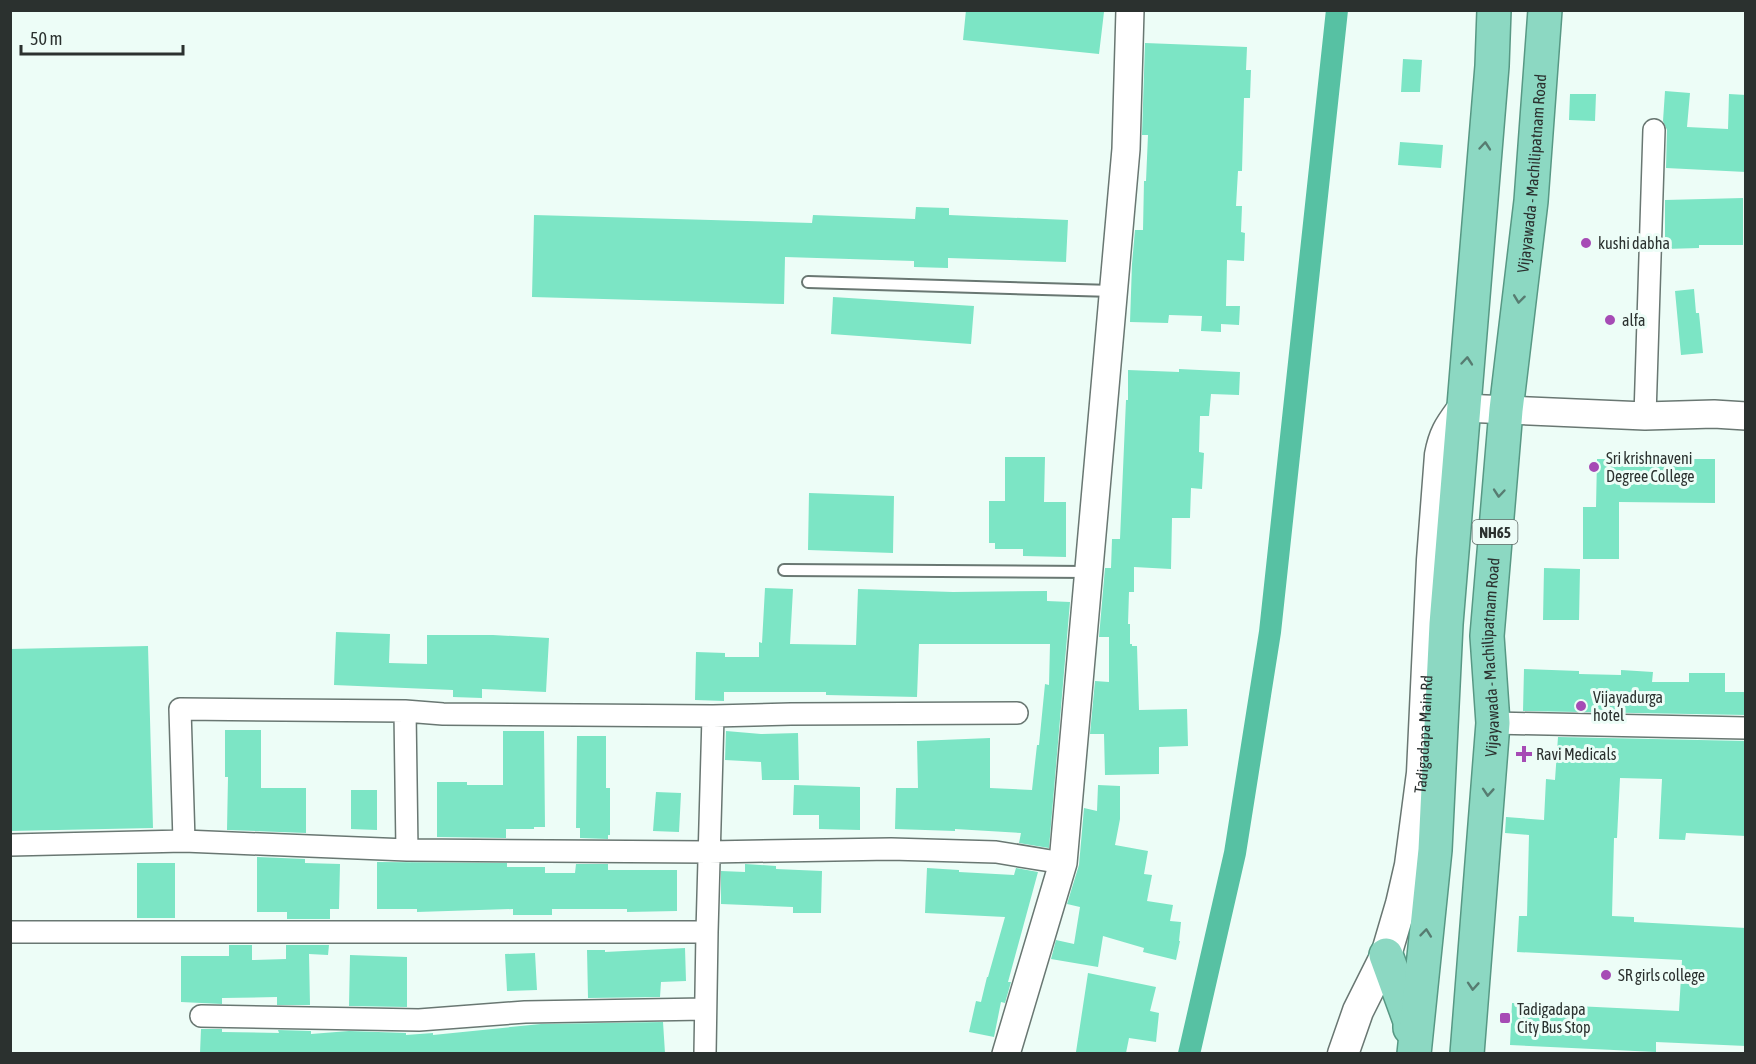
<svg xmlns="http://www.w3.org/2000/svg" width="1756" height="1064" viewBox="0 0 1756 1064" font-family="'Asap Condensed',sans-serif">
	<rect width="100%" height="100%" fill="#edfdf7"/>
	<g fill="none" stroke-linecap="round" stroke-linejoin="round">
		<path stroke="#57c1a3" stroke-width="22" d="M 1189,1054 L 1235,853 L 1270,632 L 1337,10"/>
	</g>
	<path fill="#7ce5c5" d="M 966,10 L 1090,10 L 1104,12 L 1099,54 L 963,40 Z
		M 1145,43 L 1247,47 L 1246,70 L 1251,70 L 1250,98 L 1244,98 L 1242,171 L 1238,171 L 1236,206 L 1242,206 L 1241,232 L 1245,233 L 1244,261 L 1227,260 L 1226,306 L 1240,306 L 1239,325 L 1221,324 L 1221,332 L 1201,331 L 1202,316 L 1169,315 L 1168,323 L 1130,322 L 1132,264 L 1135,230 L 1143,230 L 1144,181 L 1146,181 L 1148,135 L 1142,135 Z
		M 1403,59 L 1422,60 L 1420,92 L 1401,92 Z
		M 1665,91 L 1690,93 L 1687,127 L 1728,129 L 1729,94 L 1746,95 L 1746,172 L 1666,168 L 1667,130 L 1663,121 Z
		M 1570,94 L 1596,94 L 1595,121 L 1569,120 Z
		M 1400,142 L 1443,145 L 1441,168 L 1398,165 Z
		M 1743,198 L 1743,245 L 1699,245 L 1699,248 L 1665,249 L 1665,200 Z
		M 916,207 L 949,208 L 949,215 L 1068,220 L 1066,262 L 948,258 L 948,268 L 914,267 L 914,261 L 785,257 L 784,304 L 532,297 L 534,215 L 812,223 L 813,215 L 915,219 Z
		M 1694,289 L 1696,313 L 1699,313 L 1703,353 L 1681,355 L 1675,291 Z
		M 833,297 L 974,306 L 971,344 L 831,334 Z
		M 1179,369 L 1240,372 L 1239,395 L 1211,394 L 1209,416 L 1200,416 L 1199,452 L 1204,453 L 1202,489 L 1191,488 L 1190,518 L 1172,518 L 1171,569 L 1134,567 L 1134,592 L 1129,592 L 1128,624 L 1130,624 L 1130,644 L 1132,644 L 1132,646 L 1137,646 L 1139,710 L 1187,709 L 1188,746 L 1159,747 L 1159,774 L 1105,775 L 1104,734 L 1090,734 L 1095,681 L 1109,682 L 1109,637 L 1099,637 L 1105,568 L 1111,568 L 1112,539 L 1120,539 L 1126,400 L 1128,400 L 1128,370 L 1179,372 Z
		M 1005,457 L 1045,457 L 1044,502 L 1066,502 L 1066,557 L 1023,556 L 1023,549 L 995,549 L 995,543 L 989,543 L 989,501 L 1005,501 Z
		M 1597,459 L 1715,459 L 1715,503 L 1619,502 L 1619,559 L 1583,559 L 1583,507 L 1596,507 Z
		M 809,493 L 894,496 L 893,553 L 808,550 Z
		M 1544,568 L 1580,569 L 1579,620 L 1543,620 Z
		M 765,588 L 793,589 L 790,644 L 856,645 L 858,589 L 953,592 L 1047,591 L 1047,601 L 1070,602 L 1049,848 L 1019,843 L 1021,833 L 955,829 L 955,831 L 895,829 L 896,788 L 918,788 L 917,741 L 990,738 L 990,788 L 1032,790 L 1037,745 L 1039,745 L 1045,684 L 1049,685 L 1050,644 L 919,644 L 917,697 L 826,695 L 826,692 L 724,692 L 724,701 L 695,700 L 696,652 L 725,653 L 725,657 L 759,657 L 759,642 L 762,643 Z
		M 336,632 L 390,634 L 389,663 L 427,664 L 427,635 L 493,635 L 549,638 L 546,692 L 482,689 L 482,698 L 453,697 L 453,690 L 334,685 Z
		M 148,646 L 153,828 L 10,831 L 10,649 Z
		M 1524,669 L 1579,671 L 1579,674 L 1621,675 L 1621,670 L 1653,672 L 1652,682 L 1689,682 L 1689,673 L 1725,673 L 1725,692 L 1746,692 L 1746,715 L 1523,711 Z
		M 225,730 L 261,730 L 261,788 L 306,788 L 306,833 L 227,830 L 228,777 L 225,777 Z
		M 503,731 L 544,731 L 545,827 L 534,827 L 534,829 L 506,829 L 506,838 L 437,837 L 437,782 L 467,782 L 467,785 L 503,785 Z
		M 726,731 L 761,734 L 798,733 L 799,780 L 762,780 L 761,762 L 725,760 Z
		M 577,736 L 606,736 L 606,788 L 610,788 L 610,835 L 608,835 L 608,839 L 580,838 L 580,828 L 576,828 Z
		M 1558,737 L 1746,741 L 1746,836 L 1686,833 L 1685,840 L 1659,839 L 1662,779 L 1620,778 L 1617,838 L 1614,838 L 1612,916 L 1634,917 L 1634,922 L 1746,928 L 1746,1046 L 1656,1042 L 1656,1052 L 1510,1045 L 1512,1003 L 1679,1011 L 1682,960 L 1517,952 L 1519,916 L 1527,916 L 1529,835 L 1505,833 L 1506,817 L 1544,820 L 1546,779 L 1555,780 Z
		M 794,785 L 860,787 L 860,830 L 819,829 L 819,815 L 793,815 Z
		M 1098,785 L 1120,786 L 1120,819 L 1115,845 L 1148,851 L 1144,874 L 1152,875 L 1147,901 L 1173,905 L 1170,921 L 1181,922 L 1179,941 L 1180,941 L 1176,960 L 1143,952 L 1144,948 L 1103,936 L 1098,967 L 1051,959 L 1056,940 L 1074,944 L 1080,907 L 1067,904 L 1079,865 L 1084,808 L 1097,811 Z
		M 351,790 L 377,790 L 377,830 L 351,829 Z
		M 656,792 L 681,793 L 679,832 L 653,831 Z
		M 257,857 L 305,859 L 305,863 L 340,864 L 339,909 L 330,909 L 330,919 L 287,919 L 287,912 L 257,912 Z
		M 377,862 L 507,863 L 507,867 L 545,867 L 545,873 L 575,873 L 576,864 L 608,864 L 608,870 L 677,870 L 677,911 L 627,912 L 627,909 L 552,909 L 552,915 L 513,915 L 513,909 L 417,912 L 417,909 L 377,909 Z
		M 137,863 L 175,863 L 175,918 L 137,918 Z
		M 745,864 L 776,866 L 776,869 L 822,871 L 821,913 L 793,913 L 793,907 L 721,904 L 721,871 L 745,872 Z
		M 927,868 L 959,870 L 959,872 L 1014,875 L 1016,868 L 1038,872 L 1008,982 L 1011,982 L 1005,1003 L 1001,1002 L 994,1037 L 969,1032 L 976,1001 L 981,1002 L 987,977 L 988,977 L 1005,917 L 925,913 Z
		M 229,945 L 252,945 L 252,960 L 286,959 L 286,945 L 329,945 L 328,955 L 309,954 L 310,1005 L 277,1005 L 277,997 L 222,998 L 222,1004 L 181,1002 L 181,956 L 229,956 Z
		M 685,948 L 686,981 L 661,982 L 660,997 L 588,998 L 587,950 L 605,950 L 605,952 Z
		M 535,953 L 537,990 L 507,991 L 505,954 Z
		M 350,955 L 407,957 L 407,1007 L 349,1006 Z
		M 1088,973 L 1156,987 L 1150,1011 L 1159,1013 L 1156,1042 L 1129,1038 L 1126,1053 L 1076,1052 Z
		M 663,1022 L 665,1053 L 200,1053 L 201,1029 L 222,1029 L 222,1032 L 279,1033 L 278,1030 L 311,1031 L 311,1034 L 349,1031 L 406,1033 L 406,1035 L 433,1033 L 433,1035 L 541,1024 Z"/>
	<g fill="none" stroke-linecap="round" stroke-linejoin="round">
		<g stroke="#697772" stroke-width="14">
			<path id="service" d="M 808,282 L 1113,291
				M 784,570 L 1089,572"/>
		</g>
		<g stroke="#697772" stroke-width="24">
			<path id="minor" d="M 1645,416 L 1654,130
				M 405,711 L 407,850
				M 713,716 L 791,714 L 1017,713
				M 1493,723 L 1746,728
				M 184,841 L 180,709 L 405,711 L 443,714 L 713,716 L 707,932 L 705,1054
				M 10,845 L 184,841 L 407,850 L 709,852 L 891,849 L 996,852 L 1063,863
				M 10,932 L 707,932
				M 201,1016 L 419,1020 L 525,1012 L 705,1009"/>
		</g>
		<g stroke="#697772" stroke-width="30">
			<path id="tertiary" d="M 1463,408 L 1645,416 L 1714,414 L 1746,416
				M 1006,1054 L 1063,863 L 1126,149 L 1130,10"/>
		</g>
		<g stroke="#697772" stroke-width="33">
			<g id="secondary">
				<path id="s1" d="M 1343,1054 L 1358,1011 L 1386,955 L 1401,904 L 1410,865 L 1422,773 L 1432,560 L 1440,455 C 1444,433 1450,426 1463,408"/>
			</g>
		</g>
		<g stroke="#579884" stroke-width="36">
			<g id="trunk">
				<path d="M 1386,955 L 1410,1021 L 1410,1028"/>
				<path d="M 1414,1054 L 1435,850 L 1446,624 L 1492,66 L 1494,10"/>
				<path id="s2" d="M 1467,1054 L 1493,723 L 1487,636 L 1506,410 L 1531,201 L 1545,10"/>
			</g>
		</g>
		<use href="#service" stroke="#fff" stroke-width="10"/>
		<use href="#minor" stroke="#fff" stroke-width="21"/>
		<use href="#tertiary" stroke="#fff" stroke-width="27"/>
		<use href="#secondary" stroke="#fff" stroke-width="30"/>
		<use href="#trunk" stroke="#8cd8c2" stroke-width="33"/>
	</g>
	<defs><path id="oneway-chevron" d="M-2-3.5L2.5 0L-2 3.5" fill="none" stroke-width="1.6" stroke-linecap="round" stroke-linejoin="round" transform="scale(1.5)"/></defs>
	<g stroke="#577c71">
		<use href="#oneway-chevron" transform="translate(1485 146) rotate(-85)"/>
		<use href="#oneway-chevron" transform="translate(1519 299) rotate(97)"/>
		<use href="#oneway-chevron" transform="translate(1467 361) rotate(-85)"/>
		<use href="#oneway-chevron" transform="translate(1499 493) rotate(95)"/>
		<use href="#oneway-chevron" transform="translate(1488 792) rotate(94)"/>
		<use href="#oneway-chevron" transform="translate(1426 933) rotate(-84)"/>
		<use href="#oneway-chevron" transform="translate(1473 986) rotate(94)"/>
	</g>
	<g fill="#a64bb5" stroke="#edfdf7" stroke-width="2">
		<circle cx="1586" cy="243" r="6"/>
		<circle cx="1610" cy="320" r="6"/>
		<circle cx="1594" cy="467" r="6"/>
		<circle cx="1581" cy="706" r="6"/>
		<path d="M1521 745h6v6h6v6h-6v6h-6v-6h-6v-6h6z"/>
		<circle cx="1606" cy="975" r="6"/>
		<rect x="1499" y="1012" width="12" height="12" rx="3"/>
	</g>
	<g text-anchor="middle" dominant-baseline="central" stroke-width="6" stroke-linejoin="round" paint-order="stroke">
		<rect fill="#edfdf7" stroke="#656e6b" stroke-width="1.5" x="1472.5" y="520" width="45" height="24" rx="4.5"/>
		<g font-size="15" font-weight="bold" fill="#2b312f">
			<text x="1495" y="532">NH65</text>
		</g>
		<g font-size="16" fill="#2b312f" stroke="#edfdf7">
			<text stroke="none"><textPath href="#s2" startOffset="884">Vijayawada - Machilipatnam Road</textPath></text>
			<text stroke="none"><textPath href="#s2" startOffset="398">Vijayawada - Machilipatnam Road</textPath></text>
			<text stroke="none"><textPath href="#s1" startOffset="333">Tadigadapa Main Rd</textPath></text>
		</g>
		<g font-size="16" fill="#2b312f" stroke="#edfdf7" text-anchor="start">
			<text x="1598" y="243">kushi dabha</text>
			<text x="1622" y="320">alfa</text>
			<text x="1606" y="458">Sri krishnaveni<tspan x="1606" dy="18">Degree College</tspan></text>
			<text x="1593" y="697">Vijayadurga<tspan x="1593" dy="18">hotel</tspan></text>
			<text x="1536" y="754">Ravi Medicals</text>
			<text x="1618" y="975">SR girls college</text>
			<text x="1517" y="1009">Tadigadapa<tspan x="1517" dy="18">City Bus Stop</tspan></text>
		</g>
	</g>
	<rect width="1756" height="1064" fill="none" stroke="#2b312f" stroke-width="24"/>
	<path d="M21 45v9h162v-9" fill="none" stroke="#2b312f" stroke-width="3"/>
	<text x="30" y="45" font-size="18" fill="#2b312f" stroke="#edfdf7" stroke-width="4.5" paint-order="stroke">50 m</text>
</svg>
